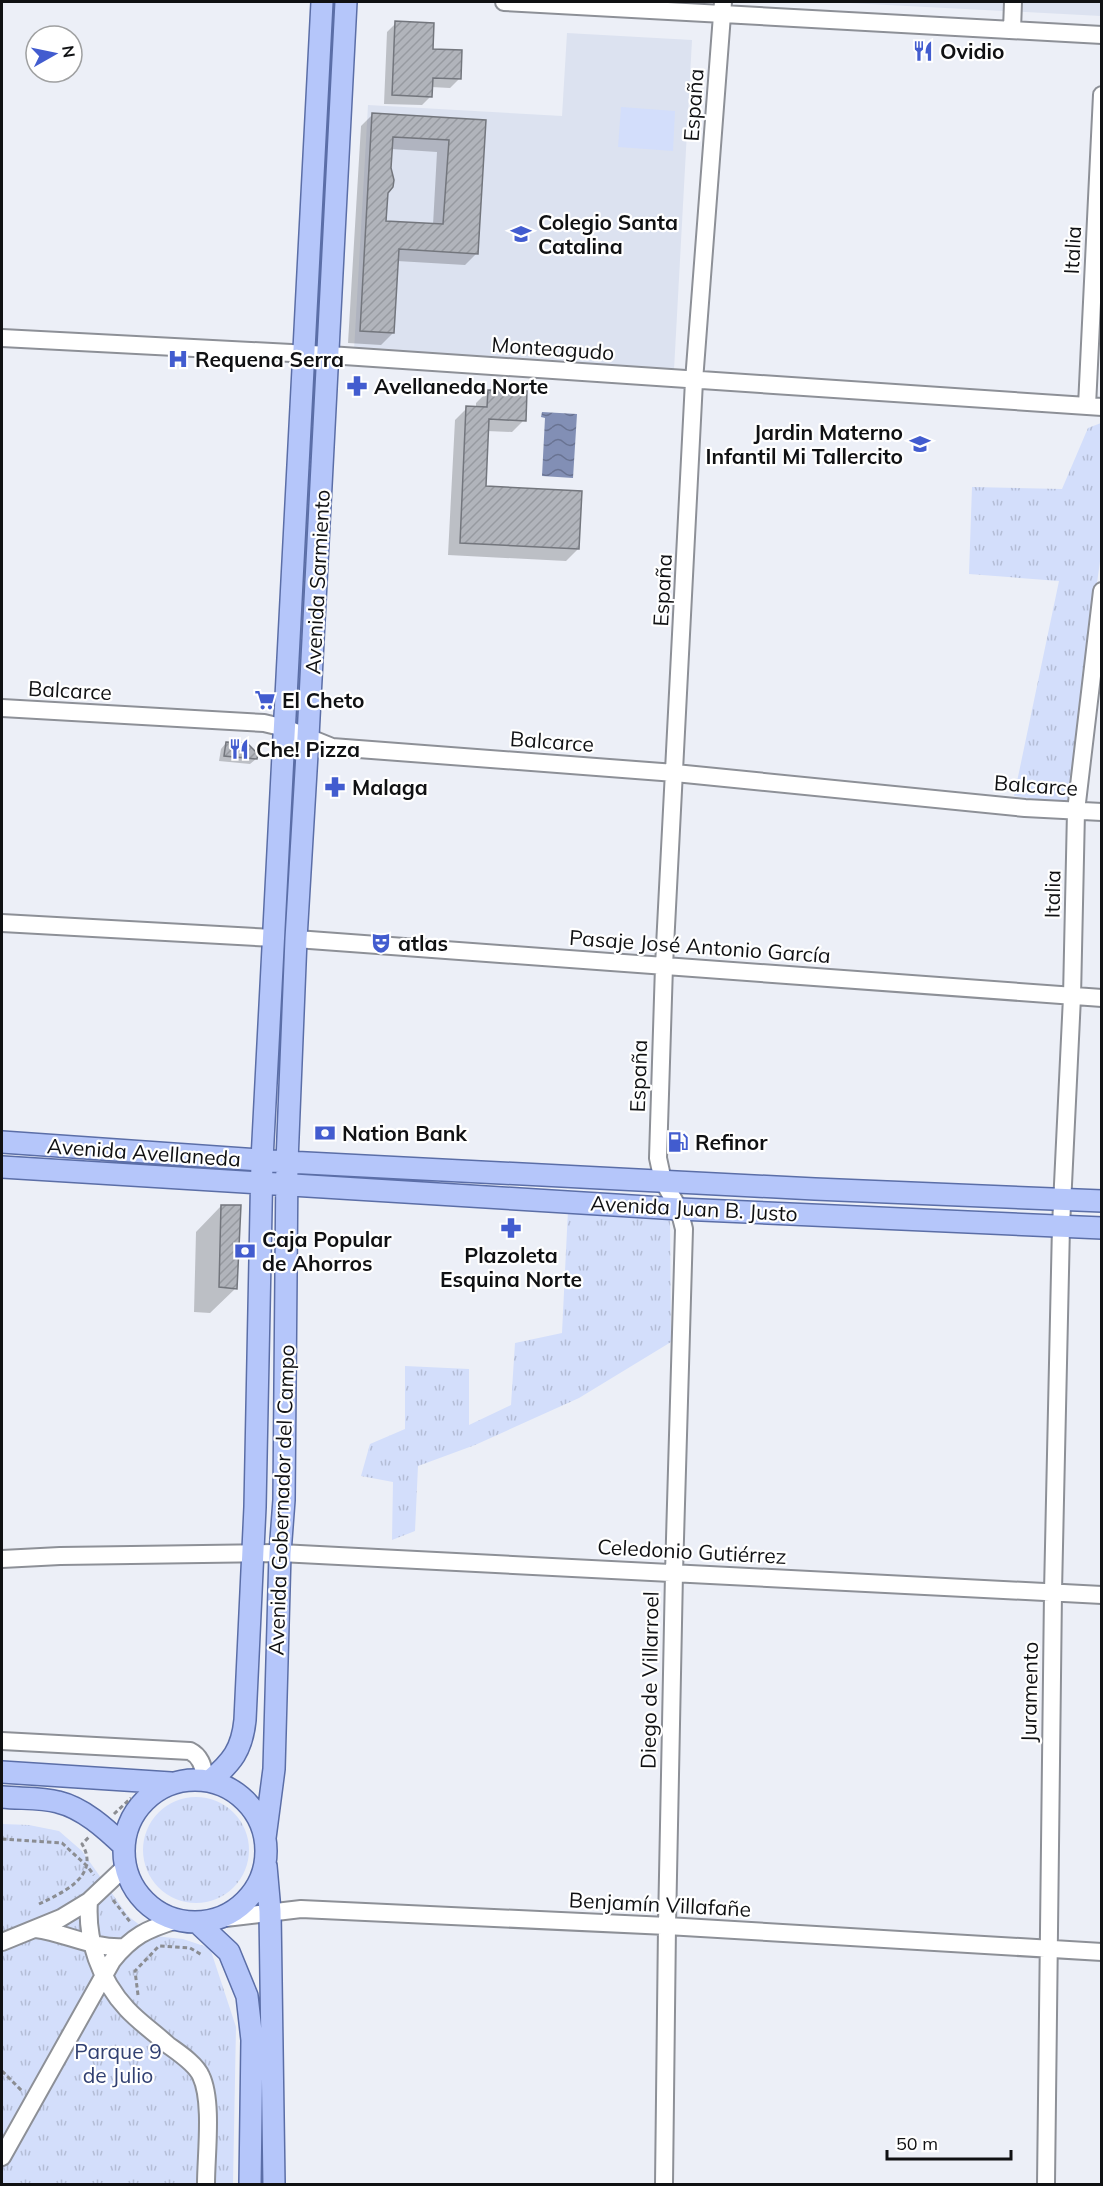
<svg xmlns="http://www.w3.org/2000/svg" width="1103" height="2186" viewBox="0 0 1103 2186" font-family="Mulish,sans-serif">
	<defs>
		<pattern id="park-tufts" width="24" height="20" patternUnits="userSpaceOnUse" patternTransform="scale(1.5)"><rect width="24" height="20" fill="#d3defb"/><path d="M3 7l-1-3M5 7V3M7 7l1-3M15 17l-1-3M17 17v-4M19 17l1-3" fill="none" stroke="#b4bdd6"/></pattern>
		<pattern id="water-waves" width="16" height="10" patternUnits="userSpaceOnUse" patternTransform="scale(1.5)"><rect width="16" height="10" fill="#828fb5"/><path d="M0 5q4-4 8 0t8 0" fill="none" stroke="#697392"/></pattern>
		<pattern id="building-hatch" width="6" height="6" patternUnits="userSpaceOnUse" patternTransform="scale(1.5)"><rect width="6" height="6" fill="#b1b4bb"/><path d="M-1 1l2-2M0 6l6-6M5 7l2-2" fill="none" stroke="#979aa0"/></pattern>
	</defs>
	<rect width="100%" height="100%" fill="#eceff7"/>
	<path fill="#dce2f0" d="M 830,2 L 1101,2 L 1101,16 Z
		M 567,33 L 692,40 L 674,370 L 354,351 L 368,105 L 562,116 Z"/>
	<path fill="url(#park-tufts)" d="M 1101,423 L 1101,554 L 1067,803 L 1014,796 L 1059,581 L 969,574 L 972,487 L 1062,489 L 1088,428 Z
		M 568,1210 L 670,1215 L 671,1342 L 579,1398 L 475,1445 L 418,1466 L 415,1531 L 392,1540 L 393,1482 L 361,1476 L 370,1444 L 405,1429 L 405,1366 L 469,1369 L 469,1425 L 511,1405 L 515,1343 L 562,1333 Z
		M143 1850a53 53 0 1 1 106 0a53 53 0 1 1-106 0Z
		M 2,1824 L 29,1825 L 59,1831 L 82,1851 L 128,1916 L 154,1936 L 183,1939 L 210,1948 L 236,2027 L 233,2184 L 2,2184 Z"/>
	<path fill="#d3defb" d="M 621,107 L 675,111 L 673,151 L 618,147 Z"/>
	<path fill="url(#water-waves)" d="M 542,412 L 577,414 L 573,478 L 542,476 L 545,418 L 541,417 Z"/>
	<path fill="#0003" fill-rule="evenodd" d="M 396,23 L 431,50 L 459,79 L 450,88 L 431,87 L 431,96 L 422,105 L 384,104 L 387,32 Z
		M 373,114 L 485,121 L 477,253 L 465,265 L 397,261 L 393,333 L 381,345 L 348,343 L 361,126 ZM 391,149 L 437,152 L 433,225 L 385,222 Z
		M 488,391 L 524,420 L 512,432 L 487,431 L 484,488 L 578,549 L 566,561 L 448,555 L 455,420 L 467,408 L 476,408 L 476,403 Z
		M 226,743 L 256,759 L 250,764 L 219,761 L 221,749 Z
		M 221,1206 L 236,1288 L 210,1313 L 194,1312 L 196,1232 Z"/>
	<path fill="url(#building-hatch)" stroke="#73767d" stroke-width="1.5" fill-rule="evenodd" d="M 395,21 L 434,23 L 433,49 L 462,50 L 461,79 L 433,78 L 432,97 L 392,95 Z
		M 372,113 L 486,120 L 478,254 L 399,249 L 394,333 L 360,331 ZM 393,137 L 449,140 L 443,224 L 386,221 L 388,193 L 393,187 L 394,180 L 391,168 Z
		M 488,390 L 527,391 L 526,421 L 489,419 L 486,486 L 582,491 L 579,549 L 460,543 L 466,406 L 487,407 Z
		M 226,742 L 247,743 L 258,754 L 257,759 L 224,756 Z
		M 221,1205 L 241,1205 L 237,1289 L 219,1287 Z"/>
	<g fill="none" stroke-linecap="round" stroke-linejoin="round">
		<g stroke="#8d9097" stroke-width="20">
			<path id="minor" d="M 504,2 L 1102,35
				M 1012,30 L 1013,2
				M 2,338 L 329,355 L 1102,407
				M 1087,406 L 1102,95
				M 2,708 L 264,723 L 285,728 L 332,747 L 675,773 L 1025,808 L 1102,812
				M 2,923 L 274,938
				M 296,939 L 1102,998
				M 2,1559 L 60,1556 L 280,1553 L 1102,1595
				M 2,1741 L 190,1751 C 202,1757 203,1768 206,1780
				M 89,1901 C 86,1940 100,1980 127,2009 C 139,2022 155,2033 168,2045 C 179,2053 196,2064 201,2076 C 213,2101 206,2155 206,2184
				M 217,1919 L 301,1909 L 667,1926 L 1102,1952
				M 36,1929 C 66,1933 93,1949 124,1947
				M 2,1942 L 61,1918 L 89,1901 L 125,1867
				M 2,2157 L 112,1961 C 132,1936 147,1929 177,1920
				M 664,2184 L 667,1926 L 674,1573 L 684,1229 L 679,1209 L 663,1181 L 658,1158 L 664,966 L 694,381 L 723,2
				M 1046,2184 L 1053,1592 L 1061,1226 L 1072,997 L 1076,811 L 1102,591"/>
		</g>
		<g stroke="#5b6ea7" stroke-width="24">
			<path id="major" d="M 2,1142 L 287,1162 L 815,1189 L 1102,1201
				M 2,1167 L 679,1209 L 1102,1228
				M 2,1772 L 171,1783
				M124 1851a71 71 0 1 1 142 0a71 71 0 1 1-142 0Z
				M 210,1781 C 232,1762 242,1750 245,1720 L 255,1507 L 262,1160 L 322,2
				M 2,1797 C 19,1799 41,1797 58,1802 C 83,1808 105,1828 124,1846
				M 265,1838 L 274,1769 L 280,1553 L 284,1500 L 287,1162 L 296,939 L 308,737 L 346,2
				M 266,1866 L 270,1911 L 274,2184
				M 197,1922 L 229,1952 L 247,1996 L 252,2040 L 250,2184"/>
		</g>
		<path stroke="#8b8d92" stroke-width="3" stroke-dasharray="4.5 3" stroke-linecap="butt" d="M 114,1814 L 131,1798
			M 2,1839 L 62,1843 L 87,1866 L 94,1875
			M 113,1900 L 131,1923
			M 39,1904 C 62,1893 101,1876 82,1844 L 89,1837
			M 138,1995 L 135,1971 L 159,1946 L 190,1948 L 202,1955
			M 2,2071 L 22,2091"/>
		<use href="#minor" stroke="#fff" stroke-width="16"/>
		<use href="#major" stroke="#b5c6fa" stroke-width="21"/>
	</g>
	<defs>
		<g id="restaurant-bare" transform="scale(1.62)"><path d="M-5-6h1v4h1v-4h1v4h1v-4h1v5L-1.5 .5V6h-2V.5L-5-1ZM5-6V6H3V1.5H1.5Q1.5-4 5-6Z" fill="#425ccf" stroke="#fff" stroke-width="2.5" paint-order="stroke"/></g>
		<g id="school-bare" transform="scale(1.62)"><path d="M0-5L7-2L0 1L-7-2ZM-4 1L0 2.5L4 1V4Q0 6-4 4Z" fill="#425ccf" stroke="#fff" stroke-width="2.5" paint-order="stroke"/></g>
		<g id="hospital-bare" transform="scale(1.62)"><path d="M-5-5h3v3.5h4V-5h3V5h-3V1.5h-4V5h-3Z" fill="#425ccf" stroke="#fff" stroke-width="2.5" paint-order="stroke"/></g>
		<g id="pharmacy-bare" transform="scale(1.62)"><path d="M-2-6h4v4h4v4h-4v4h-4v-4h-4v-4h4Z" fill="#425ccf" stroke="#fff" stroke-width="2.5" paint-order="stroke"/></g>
		<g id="supermarket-bare" transform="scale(1.62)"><path d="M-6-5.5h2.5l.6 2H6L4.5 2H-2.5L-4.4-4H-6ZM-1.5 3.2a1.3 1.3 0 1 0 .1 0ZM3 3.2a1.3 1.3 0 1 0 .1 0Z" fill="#425ccf" stroke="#fff" stroke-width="2.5" paint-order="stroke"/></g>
		<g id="theatre-bare" transform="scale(1.62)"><path d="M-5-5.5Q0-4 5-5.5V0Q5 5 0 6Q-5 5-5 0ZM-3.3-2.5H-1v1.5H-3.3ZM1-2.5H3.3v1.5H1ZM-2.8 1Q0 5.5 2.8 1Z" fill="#425ccf" stroke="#fff" stroke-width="2.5" paint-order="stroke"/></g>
		<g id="bank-bare" transform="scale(1.62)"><path d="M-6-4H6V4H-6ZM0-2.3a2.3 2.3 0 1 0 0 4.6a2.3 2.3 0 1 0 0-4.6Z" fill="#425ccf" stroke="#fff" stroke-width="2.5" paint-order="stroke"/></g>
		<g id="fuel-bare" transform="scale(1.62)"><path d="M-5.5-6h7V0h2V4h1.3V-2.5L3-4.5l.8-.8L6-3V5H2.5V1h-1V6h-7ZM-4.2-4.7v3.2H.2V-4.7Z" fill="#425ccf" stroke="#fff" stroke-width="2.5" paint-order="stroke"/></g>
	</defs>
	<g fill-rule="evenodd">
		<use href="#restaurant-bare" x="923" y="51"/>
		<use href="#school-bare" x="521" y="234"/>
		<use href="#hospital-bare" x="178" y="359"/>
		<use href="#pharmacy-bare" x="357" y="386"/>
		<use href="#school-bare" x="920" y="444"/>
		<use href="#supermarket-bare" x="265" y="700"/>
		<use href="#restaurant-bare" x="239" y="749"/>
		<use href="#pharmacy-bare" x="335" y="787"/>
		<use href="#theatre-bare" x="381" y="943"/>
		<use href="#bank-bare" x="325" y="1133"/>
		<use href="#fuel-bare" x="678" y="1142"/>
		<use href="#pharmacy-bare" x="511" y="1228"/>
		<use href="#bank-bare" x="245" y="1251"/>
	</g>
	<g text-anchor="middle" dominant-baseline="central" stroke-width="4.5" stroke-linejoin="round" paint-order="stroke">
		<g font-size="21" font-weight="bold" fill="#101113" stroke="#fff" text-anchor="start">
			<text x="940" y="51">Ovidio</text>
			<text x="538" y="222">Colegio Santa<tspan x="538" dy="24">Catalina</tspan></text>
			<text x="195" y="359">Requena Serra</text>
			<text x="374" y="386">Avellaneda Norte</text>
			<text x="903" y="432" text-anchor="end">Jardin Materno<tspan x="903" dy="24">Infantil Mi Tallercito</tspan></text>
			<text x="282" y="700">El Cheto</text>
			<text x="256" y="749">Che! Pizza</text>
			<text x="352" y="787">Malaga</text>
			<text x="398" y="943">atlas</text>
			<text x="342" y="1133">Nation Bank</text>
			<text x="695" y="1142">Refinor</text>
			<text x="262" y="1239">Caja Popular<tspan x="262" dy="24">de Ahorros</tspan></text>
			<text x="511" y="1255" text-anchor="middle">Plazoleta<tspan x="511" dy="24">Esquina Norte</tspan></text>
		</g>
		<g font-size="21" fill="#101113" stroke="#fff">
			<text transform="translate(693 105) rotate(-86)">España</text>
			<text transform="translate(1072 250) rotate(-87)">Italia</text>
			<text transform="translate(553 348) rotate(4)">Monteagudo</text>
			<text transform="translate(317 582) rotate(-87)">Avenida Sarmiento</text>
			<text transform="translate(662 590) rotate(-87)">España</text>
			<text transform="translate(70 690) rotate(3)">Balcarce</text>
			<text transform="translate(552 741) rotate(4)">Balcarce</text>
			<text transform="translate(1036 785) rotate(4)">Balcarce</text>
			<text transform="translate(1052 894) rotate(-89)">Italia</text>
			<text transform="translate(700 946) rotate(4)">Pasaje José Antonio García</text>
			<text transform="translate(638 1076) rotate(-88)">España</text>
			<text transform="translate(144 1152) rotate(4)">Avenida Avellaneda</text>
			<text transform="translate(694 1208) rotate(3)">Avenida Juan B. Justo</text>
			<text transform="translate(281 1500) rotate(-88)">Avenida Gobernador del Campo</text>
			<text transform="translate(692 1551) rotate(3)">Celedonio Gutiérrez</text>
			<text transform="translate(649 1680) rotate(-89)">Diego de Villarroel</text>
			<text transform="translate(1029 1692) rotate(-89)">Juramento</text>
			<text transform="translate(660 1904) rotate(3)">Benjamín Villafañe</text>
		</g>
		<g font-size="21" fill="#314072" stroke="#fff">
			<text x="118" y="2051">Parque 9<tspan x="118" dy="24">de Julio</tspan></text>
		</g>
	</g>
	<rect width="1103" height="2186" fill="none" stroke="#101113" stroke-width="6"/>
	<g transform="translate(54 54) rotate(81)"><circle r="28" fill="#ffffff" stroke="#9fa0a1" stroke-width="1.5"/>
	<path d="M0-4.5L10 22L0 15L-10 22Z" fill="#425ccf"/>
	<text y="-9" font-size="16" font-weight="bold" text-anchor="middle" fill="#101113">N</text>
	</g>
	<path d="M887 2150v9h124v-9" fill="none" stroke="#101113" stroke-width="3"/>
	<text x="896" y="2150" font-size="18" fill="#101113" stroke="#ffffff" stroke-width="4.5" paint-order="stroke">50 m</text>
</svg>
